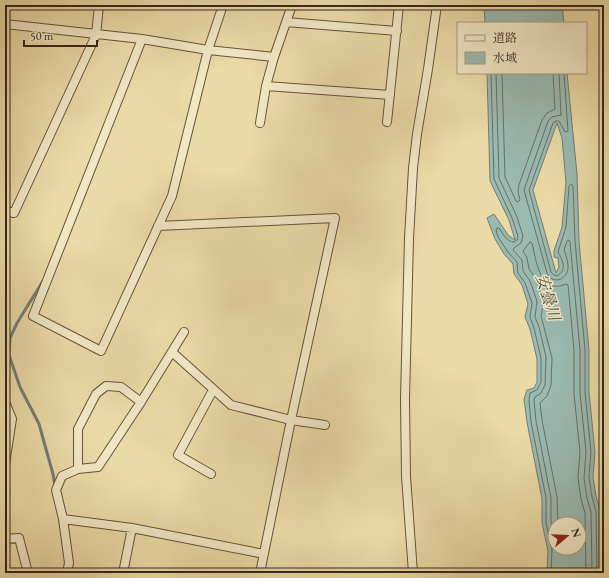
<svg xmlns="http://www.w3.org/2000/svg" width="609" height="578" viewBox="0 0 609 578" font-family="'EB Garamond','Noto Serif JP',serif">
	<rect width="100%" height="100%" fill="#eadaa6"/>
	<filter id="stains"><feTurbulence type="fractalNoise" baseFrequency=".005" numOctaves="4"/><feColorMatrix values="0 0 0 0 .2 0 0 0 0 .09 0 0 0 0 .02 0 0 0 .5 -.17"/></filter>
	<radialGradient id="worn" r=".72"><stop offset=".6" stop-color="#630" stop-opacity="0"/><stop offset="1" stop-color="#630" stop-opacity=".3"/></radialGradient>
	<path fill="#9ab9b0" stroke="#727e75" fill-rule="evenodd" d="M 484,5 L 562,5 L 564,23 L 485,23 Z
		M 487,73 L 567,73 L 577,174 L 579,241 L 589,350 L 589,392 L 595,452 L 593,477 L 596,496 L 600,510 L 601,573 L 547,573 L 548,551 L 542,523 L 542,499 L 527,422 L 524,399 L 527,390 L 534,388 L 537,382 L 537,359 L 530,329 L 525,317 L 528,304 L 522,285 L 514,274 L 513,264 L 504,254 L 495,239 L 487,218 L 494,214 L 508,235 L 515,240 L 509,220 L 490,181 ZM 557,123 L 562,138 L 566,182 L 562,227 L 554,251 L 554,257 L 558,258 L 559,267 L 556,273 L 533,190 ZM 555,524 L 579,524 L 579,548 L 555,548 Z"/>
	<g fill="none" stroke-linecap="round" stroke-linejoin="round">
		<path stroke="#687066" stroke-width="1" d="M 491,73 L 494,179 L 512,218 L 518,236 L 517,240 L 514,242 C 507,242 503,234 499,228 L 497,228 L 496,230 L 498,237 L 508,252 L 517,262 L 518,273 L 525,283 L 532,303 L 530,317 L 534,328 L 541,358 L 541,382 L 537,390 L 530,393 L 529,400 L 531,422 L 546,498 L 546,523 L 552,550 L 551,573
			M 496,73 L 499,178 L 517,217 L 523,236 L 521,243 L 514,248 L 513,250 L 522,260 L 523,271 L 530,281 L 537,301 L 535,317 L 539,327 L 546,357 L 545,385 L 541,393 L 535,397 L 534,400 L 536,421 L 551,498 L 551,522 L 555,541
			M 502,73 L 505,177 L 516,201 L 518,202 L 520,200 L 518,192 L 519,185 L 542,120 L 547,113 L 555,109 L 553,73
			M 559,73 L 561,115 L 552,117 L 548,121 L 524,190 L 547,273 C 553,286 569,279 568,266 C 568,261 566,255 564,250 L 567,241 L 569,240 L 570,242 L 580,350 L 580,393 L 586,452 L 584,478 L 587,498 L 591,512 L 592,573
			M 564,73 L 568,131 L 565,132 L 559,121 L 556,121 L 553,123 L 529,190 L 551,272 L 554,275 L 557,276 C 568,270 562,259 558,252 L 566,227 L 569,186 L 571,184 L 573,186 L 575,241 L 585,350 L 585,393 L 591,452 L 589,477 L 592,497 L 596,511 L 597,573
			M 558,524 L 557,497 L 542,420 L 540,403 L 547,396 L 551,385 L 552,358 L 541,316 L 543,306 L 543,300 L 536,279 L 529,269 L 527,258 L 523,251 L 530,242 L 532,243 C 536,260 540,296 566,284 L 568,285 L 574,350 L 574,394 L 580,452 L 578,478 L 581,499 L 585,513 L 586,573"/>
		<path stroke="#727e75" stroke-width="3" d="M 43,281 L 17,323 L 10,338 L 9,355 L 20,387 L 39,424 L 53,474 L 55,486"/>
		<g stroke="#63533e" stroke-width="10">
			<path id="minor" d="M 286,22 L 397,31
				M 5,24 L 142,39 L 208,50 L 274,57
				M 142,39 L 33,316 L 101,351 L 172,196 L 208,50 L 223,5
				M 266,86 L 390,95
				M 387,122 L 399,5
				M 260,123 L 266,86 L 274,57 L 292,5
				M 5,211 L 14,213 L 96,35 L 99,5
				M 158,226 L 335,218 L 291,420 L 260,573
				M 172,352 L 231,405 L 291,420 L 325,425
				M 5,402 L 12,419 L 5,464
				M 78,469 L 78,429 L 96,394 L 106,386 L 121,387 L 141,402
				M 211,474 L 178,455 L 213,390
				M 63,519 L 132,528 L 264,554
				M 5,539 L 19,538 L 28,573
				M 67,573 L 69,563 L 63,519 L 56,490 L 62,476 L 78,469 L 98,467 L 141,402 L 184,332
				M 123,573 L 132,528
				M 413,573 L 406,476 L 405,399 L 409,238 L 413,168 L 417,134 L 428,69 L 437,5"/>
		</g>
		<use href="#minor" stroke="#f1e7c5" stroke-width="8"/>
	</g>
	<g text-anchor="middle" dominant-baseline="central" stroke-width="3" stroke-linejoin="round" paint-order="stroke">
		<g font-size="16" font-style="italic" fill="#4f4b41" stroke="#f1e7c5">
			<text transform="translate(548 297) rotate(73)">安曇川</text>
		</g>
	</g>
	<rect width="609" height="578" fill="none" stroke="#eadaa6" stroke-width="20"/>
	<rect x="6" y="6" width="597" height="566" fill="none" stroke="#36261c" stroke-width="2"/>
	<rect x="10" y="10" width="589" height="558" fill="none" stroke="#36261c"/>
	<rect x="457" y="22" width="130" height="52" fill="#f1e7c5" stroke="#a69a81"/>
	<rect x="465" y="35" width="20" height="6" fill="#f1e7c5" stroke="#a69a81"/>
	<text x="493" y="42" font-size="12" fill="#36261c">道路</text>
	<rect x="465" y="52" width="20" height="12" fill="#9ab9b0" stroke="#a69a81"/>
	<text x="493" y="62" font-size="12" fill="#36261c">水域</text>
	<g transform="translate(567 536) rotate(71)"><circle r="19" fill="#f1e7c5" stroke="#a69a81"/>
	<path d="M0-3L7 15L0 10L-7 15Z" fill="#8f2418"/>
	<text y="-6" font-size="11" font-weight="bold" text-anchor="middle" fill="#36261c">N</text>
	</g>
	<path d="M24 40v6h73v-6" fill="none" stroke="#36261c" stroke-width="2"/>
	<text x="30" y="40" font-size="12" fill="#36261c" stroke="#f1e7c5" stroke-width="3" paint-order="stroke">50 m</text>
	<rect width="100%" height="100%" filter="url(#stains)"/>
	<rect width="100%" height="100%" fill="url(#worn)"/>
</svg>
